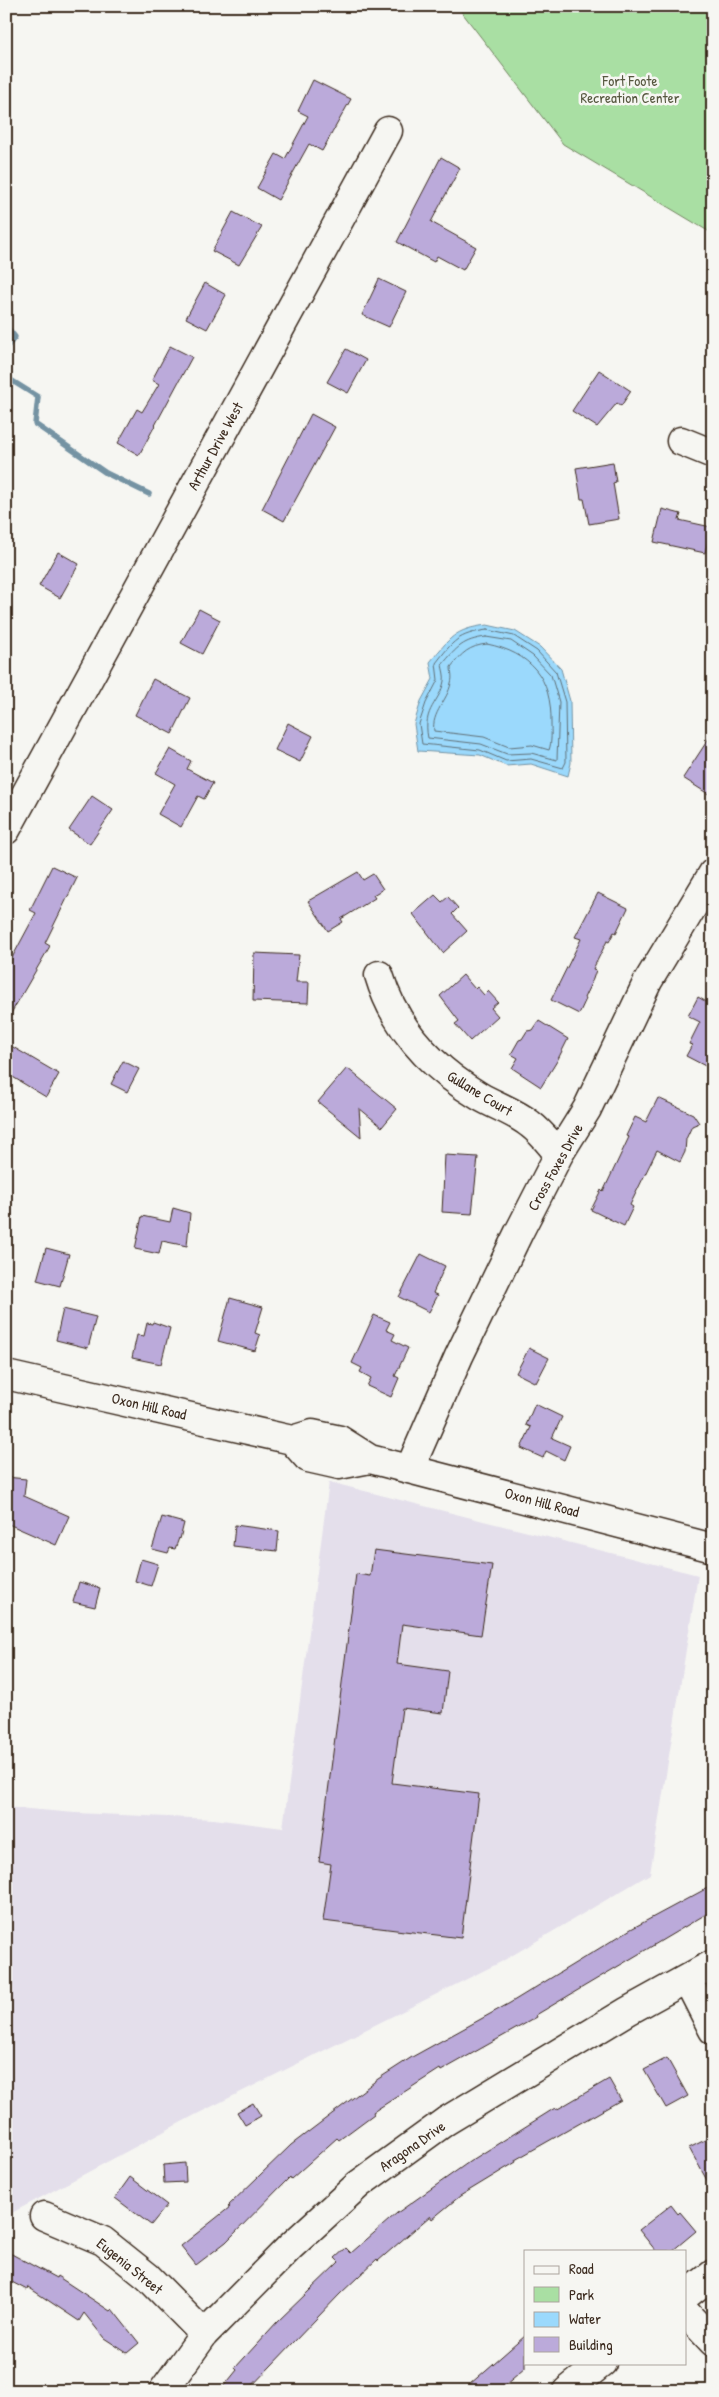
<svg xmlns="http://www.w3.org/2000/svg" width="719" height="2397" viewBox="0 0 719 2397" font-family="'Patrick Hand',sans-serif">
	<rect width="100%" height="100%" fill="#f6f6f2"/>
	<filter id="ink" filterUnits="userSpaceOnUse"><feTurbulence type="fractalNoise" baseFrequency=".02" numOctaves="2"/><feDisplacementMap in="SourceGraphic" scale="10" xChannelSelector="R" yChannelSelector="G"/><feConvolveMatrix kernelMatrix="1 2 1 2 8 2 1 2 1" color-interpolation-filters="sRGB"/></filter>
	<g filter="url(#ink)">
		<path fill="#e4dfeb" d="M 329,1482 L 698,1575 L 650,1874 L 501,1962 L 193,2116 L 6,2216 L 6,1807 L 75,1813 L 214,1819 L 283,1828 Z"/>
		<path fill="#a9dfa3" stroke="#728460" d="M 457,6 L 713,6 L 713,234 L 563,144 Z"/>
		<path fill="#9bd9fc" stroke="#7593a3" d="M 487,625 L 515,631 L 540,647 L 561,669 L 570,701 L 571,763 L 568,776 L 531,764 L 506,766 L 480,755 L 418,751 L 414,724 L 421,701 L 433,679 L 430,662 C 450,638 454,629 487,625 Z"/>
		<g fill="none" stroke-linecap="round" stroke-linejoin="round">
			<path stroke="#617077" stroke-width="1" d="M 487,630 L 514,636 L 537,651 L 556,672 L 565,702 L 566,762 L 563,768 L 531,759 L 506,761 L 480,750 L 422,744 L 419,724 L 426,703 L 438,680 L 436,663 C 453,641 458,634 487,630 Z
				M 486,637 L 511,641 L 533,656 L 551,675 L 559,702 L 557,760 L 531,753 L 507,754 L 481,744 L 428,738 C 422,708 440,703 444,681 C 445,676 443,670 442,665 C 457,647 463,640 486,637 Z
				M 487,644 C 531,653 552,678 551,723 C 551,731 552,742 549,750 L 532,745 L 509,747 L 484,737 L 434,731 C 431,713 448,700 451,683 C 453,677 451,672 451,667 C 462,653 469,646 487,644 Z"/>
			<path stroke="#7593a3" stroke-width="5.5" d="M 6,326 L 15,337 L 6,348
				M 6,377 L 38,397 L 35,424 L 106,473 L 149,494"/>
		</g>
		<path fill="#bbaada" stroke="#3b2a1e" d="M 313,80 L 351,99 L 322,151 L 309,144 L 278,200 L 257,188 L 276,154 L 285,159 L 308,116 L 298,111 Z
			M 441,157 L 460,168 L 431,222 L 476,247 L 463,270 L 437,256 L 434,262 L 397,242 Z
			M 233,212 L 262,227 L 239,265 L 212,251 Z
			M 379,279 L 406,292 L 389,327 L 362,315 Z
			M 205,283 L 226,295 L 207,329 L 186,318 Z
			M 170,346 L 192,357 L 139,455 L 118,443 L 137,409 L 142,412 L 159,384 L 152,380 Z
			M 346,349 L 366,360 L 348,393 L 327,382 Z
			M 599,370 L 631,391 L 621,406 L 617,403 L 597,427 L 572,411 Z
			M 311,414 L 335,427 L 284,521 L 262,509 Z
			M 613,462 L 616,482 L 613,483 L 619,519 L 589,524 L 584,499 L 581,499 L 576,468 Z
			M 662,509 L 681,514 L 679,520 L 711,527 L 705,553 L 654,542 Z
			M 58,552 L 79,564 L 60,598 L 39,586 Z
			M 199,609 L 220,620 L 202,654 L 181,643 Z
			M 153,679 L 190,698 L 172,734 L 135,715 Z
			M 288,723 L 313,736 L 300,762 L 275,750 Z
			M 713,732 L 713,797 L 683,778 Z
			M 170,749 L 191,761 L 187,769 L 213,783 L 204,799 L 198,796 L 181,827 L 158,814 L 175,784 L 156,773 Z
			M 92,796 L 113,810 L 90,844 L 69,830 Z
			M 52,866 L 77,878 L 45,943 L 50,946 L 6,1022 L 6,969 L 36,913 L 30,910 Z
			M 358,872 L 363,880 L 373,874 L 383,889 L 373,895 L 375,898 L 341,919 L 343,922 L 328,931 L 308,901 Z
			M 598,893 L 628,908 L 616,933 L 614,932 L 609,942 L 607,941 L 593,969 L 596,970 L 593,979 L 584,998 L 586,999 L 579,1014 L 551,1000 L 581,939 L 575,937 Z
			M 435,895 L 442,902 L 448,897 L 458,908 L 452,914 L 467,931 L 443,953 L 413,914 Z
			M 254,953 L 299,955 L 296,982 L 309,982 L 308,1003 L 253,1001 Z
			M 463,975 L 475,989 L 477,987 L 484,995 L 488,991 L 498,1002 L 491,1008 L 498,1016 L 470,1041 L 455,1024 L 459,1021 L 440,996 Z
			M 698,997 L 710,1004 L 713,998 L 713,1070 L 686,1056 L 692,1045 L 689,1044 L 700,1022 L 688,1016 Z
			M 539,1021 L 568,1039 L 557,1061 L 541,1087 L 512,1068 L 518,1058 L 511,1054 L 519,1040 L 522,1039 L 527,1031 L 533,1030 Z
			M 6,1043 L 59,1074 L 46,1097 L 6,1073 Z
			M 123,1061 L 139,1069 L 127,1092 L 111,1084 Z
			M 347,1068 L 397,1109 L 382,1127 L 359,1108 L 361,1137 L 318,1102 Z
			M 658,1098 L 693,1114 L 699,1123 L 692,1126 L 686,1139 L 685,1152 L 680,1162 L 657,1150 L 630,1205 L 633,1207 L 624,1226 L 591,1210 L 601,1190 L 603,1192 L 629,1137 L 626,1136 L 635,1117 L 646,1122 Z
			M 445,1155 L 478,1157 L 472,1214 L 442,1212 Z
			M 173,1208 L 190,1213 L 187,1246 L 162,1241 L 159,1254 L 135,1249 L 142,1216 L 170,1222 Z
			M 46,1248 L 69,1254 L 60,1286 L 37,1280 Z
			M 421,1254 L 445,1266 L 433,1293 L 438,1295 L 429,1312 L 399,1297 Z
			M 230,1298 L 263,1307 L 255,1333 L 260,1335 L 255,1351 L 218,1341 Z
			M 63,1309 L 96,1317 L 88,1348 L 56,1340 Z
			M 374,1315 L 390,1322 L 386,1330 L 395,1334 L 392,1340 L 408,1348 L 395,1376 L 399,1378 L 391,1397 L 367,1386 L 371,1378 L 360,1372 L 362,1368 L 352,1363 Z
			M 153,1322 L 170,1328 L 161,1364 L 132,1358 L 137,1335 L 144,1336 L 147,1323 L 152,1324 Z
			M 529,1348 L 549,1358 L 536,1383 L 516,1373 Z
			M 535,1404 L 562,1417 L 552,1438 L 570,1446 L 564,1460 L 546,1451 L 543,1458 L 521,1448 L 531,1427 L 526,1425 Z
			M 6,1477 L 26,1479 L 24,1496 L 69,1516 L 56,1545 L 6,1523 Z
			M 162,1517 L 184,1523 L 180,1539 L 179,1538 L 175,1549 L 170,1548 L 168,1553 L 152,1549 Z
			M 235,1525 L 279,1531 L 277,1551 L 233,1546 Z
			M 374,1550 L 492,1565 L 481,1635 L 402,1624 L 397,1664 L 448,1671 L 443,1713 L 402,1708 L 392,1783 L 479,1794 L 461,1938 L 323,1921 L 331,1864 L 319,1862 L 356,1574 L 370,1576 Z
			M 141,1559 L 158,1564 L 151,1586 L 135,1581 Z
			M 79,1582 L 100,1588 L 95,1607 L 73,1602 Z
			M 713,1885 L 713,1910 L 536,2015 L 537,2017 L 441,2071 L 440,2069 L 373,2112 L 374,2114 L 339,2140 L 337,2138 L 291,2179 L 290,2177 L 226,2242 L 196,2265 L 181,2246 L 230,2207 L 228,2206 L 291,2145 L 378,2079 L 412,2057 L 510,2003 L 631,1929 Z
			M 667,2058 L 688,2096 L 666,2108 L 644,2070 Z
			M 609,2079 L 621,2100 L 515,2160 L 516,2162 L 460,2196 L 432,2219 L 430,2216 L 378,2261 L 377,2259 L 340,2294 L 247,2391 L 220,2391 L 237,2370 L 235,2368 L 277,2322 L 339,2262 L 335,2258 L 346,2248 L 351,2253 L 397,2213 L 469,2162 L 555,2108 L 556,2110 Z
			M 253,2103 L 261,2116 L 245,2125 L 237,2112 Z
			M 709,2138 L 713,2146 L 713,2191 L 689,2148 Z
			M 185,2163 L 186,2182 L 164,2183 L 163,2165 Z
			M 130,2177 L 167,2205 L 151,2225 L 115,2198 Z
			M 671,2205 L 678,2214 L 680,2212 L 696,2231 L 672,2251 L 656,2251 L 639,2230 Z
			M 6,2251 L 56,2278 L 57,2276 L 110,2311 L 112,2309 L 139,2343 L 127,2353 L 104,2338 L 84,2313 L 79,2321 L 28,2287 L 27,2290 L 6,2279 Z
			M 525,2336 L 525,2368 L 498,2391 L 462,2391 Z"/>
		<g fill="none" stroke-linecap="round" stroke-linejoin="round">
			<g stroke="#3b2a1e" stroke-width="31">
				<path id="minor" d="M 681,441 L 713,454
					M 6,830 L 388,131
					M 379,975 C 395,1029 431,1067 479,1096 C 496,1106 515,1112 530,1124 C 541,1132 550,1144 559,1154
					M 410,1468 L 459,1356 L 519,1232 L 559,1154 L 587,1109 L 648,981 L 713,873
					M 687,1979 L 713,2030
					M 44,2216 L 103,2241 L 148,2277 L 204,2334
					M 685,2296 L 713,2274
					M 685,2312 L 713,2342
					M 163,2391 L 204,2334 L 290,2247 L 359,2184 L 446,2121 L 628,2011 L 713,1964
					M 567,2391 L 602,2363"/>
			</g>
			<g stroke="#3b2a1e" stroke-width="31">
				<path id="major" d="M 6,1375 L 292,1440 L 312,1434 L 340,1440 L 370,1459 L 713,1548
					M 292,1440 L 308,1458 L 339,1465 L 370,1459"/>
			</g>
			<use href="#minor" stroke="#f6f6f2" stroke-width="28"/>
			<use href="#major" stroke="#f6f6f2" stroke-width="28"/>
		</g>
	</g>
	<g text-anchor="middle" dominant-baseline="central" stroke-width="5" stroke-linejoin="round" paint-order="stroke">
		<g font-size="15" fill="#56573f" stroke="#f6f6f2">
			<text x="630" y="80">Fort Foote<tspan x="630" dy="17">Recreation Center</tspan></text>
		</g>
		<g font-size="15" fill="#3b2a1e" stroke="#f6f6f2">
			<text transform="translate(215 446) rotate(-61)">Arthur Drive West</text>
			<text transform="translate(480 1093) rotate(31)">Gullane Court</text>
			<text transform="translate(555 1167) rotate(-61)">Cross Foxes Drive</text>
			<text transform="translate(149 1406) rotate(13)">Oxon Hill Road</text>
			<text transform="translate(542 1502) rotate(15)">Oxon Hill Road</text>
			<text transform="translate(412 2146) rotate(-35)">Aragona Drive</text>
			<text transform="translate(130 2266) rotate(39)">Eugenia Street</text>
		</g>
	</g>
	<rect width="719" height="2397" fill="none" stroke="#f6f6f2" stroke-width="25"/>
	<rect x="12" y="12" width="694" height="2372" fill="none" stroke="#3b2a1e" stroke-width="2" filter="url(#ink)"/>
	<rect x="524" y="2250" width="162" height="115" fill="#f6f6f2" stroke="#aba49d"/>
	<rect x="534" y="2266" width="25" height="8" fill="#f6f6f2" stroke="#aba49d"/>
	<text x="569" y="2274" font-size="15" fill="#3b2a1e">Road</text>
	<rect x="534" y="2287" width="25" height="15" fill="#a9dfa3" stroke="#aba49d"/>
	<text x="569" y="2300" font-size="15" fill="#3b2a1e">Park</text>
	<rect x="534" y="2312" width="25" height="15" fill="#9bd9fc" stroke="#aba49d"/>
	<text x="569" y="2324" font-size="15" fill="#3b2a1e">Water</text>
	<rect x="534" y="2337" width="25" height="15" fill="#bbaada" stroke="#aba49d"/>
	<text x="569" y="2350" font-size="15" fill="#3b2a1e">Building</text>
</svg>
